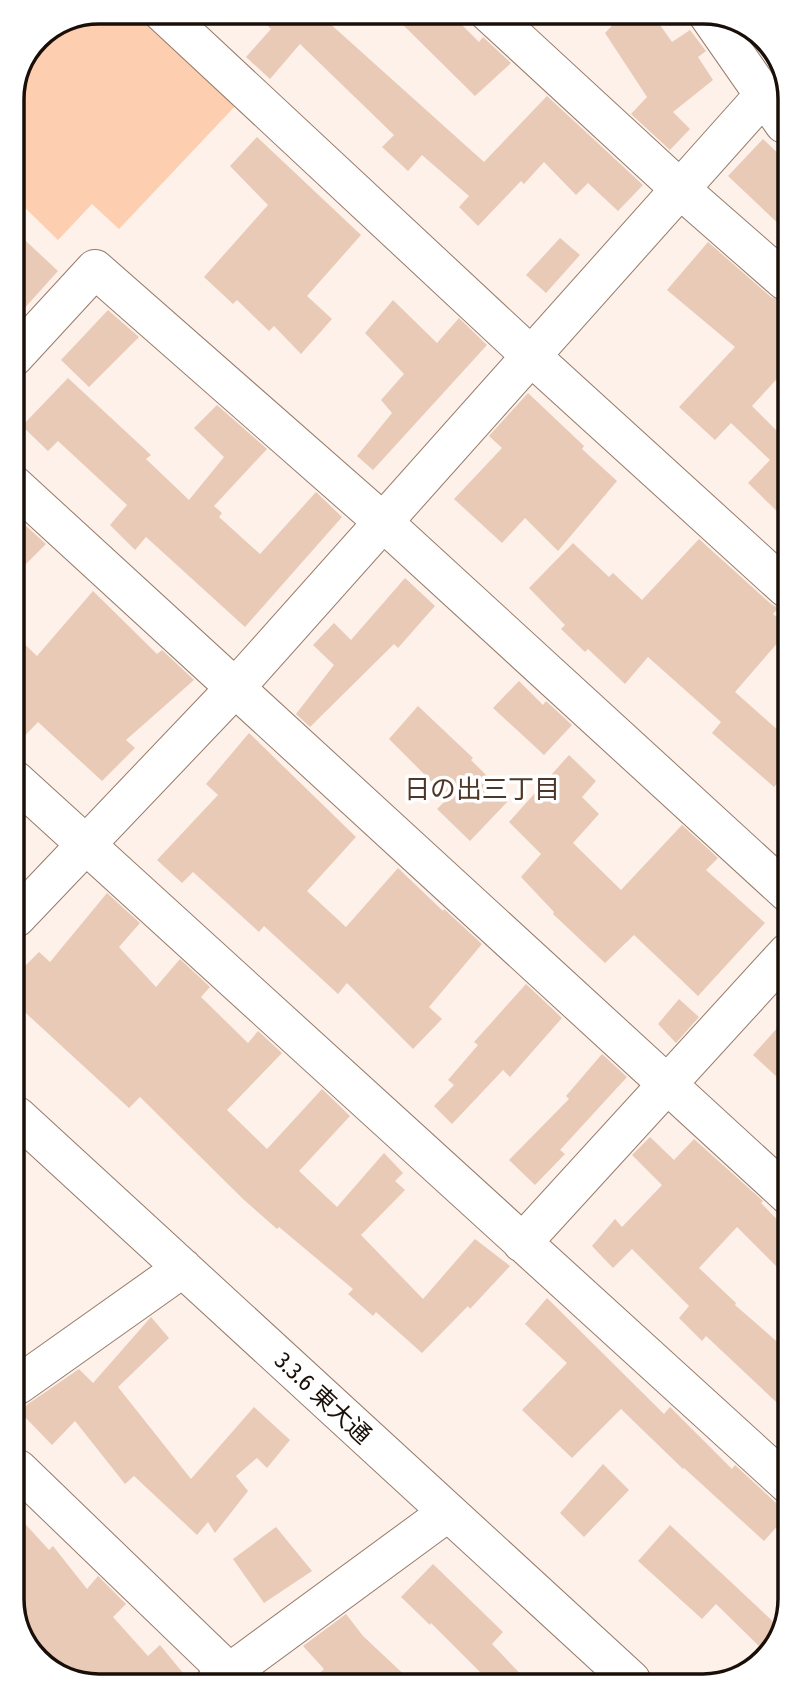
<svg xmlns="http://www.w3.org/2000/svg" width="803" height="1698" viewBox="0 0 803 1698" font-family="'Fira Sans Condensed','Noto Sans JP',sans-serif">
	<rect width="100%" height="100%" fill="#fdf1e9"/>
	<path fill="#feceb0" d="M 100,12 L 143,12 L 238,103 L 119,229 L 92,204 L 58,240 L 13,196 L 12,95 L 38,38 Z"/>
	<path fill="#e8cab7" d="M 254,12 L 317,12 L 484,162 L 547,96 L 643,185 L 618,211 L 588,183 L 576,195 L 544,162 L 524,184 L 521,181 L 478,226 L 459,207 L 469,196 L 422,155 L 408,171 L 382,147 L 394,135 L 300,44 L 270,79 L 246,57 L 271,29 Z
		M 390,12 L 449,12 L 479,42 L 483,37 L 511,63 L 475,96 Z
		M 625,12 L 651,12 L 672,42 L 690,30 L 706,51 L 698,57 L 713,80 L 673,112 L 690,129 L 670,150 L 631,114 L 647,97 L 605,33 Z
		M 257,137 L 361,235 L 307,296 L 332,319 L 301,354 L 274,326 L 269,331 L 237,300 L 233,304 L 204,277 L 268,205 L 230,166 Z
		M 763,139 L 785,160 L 785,230 L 728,176 Z
		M 13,229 L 58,271 L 13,321 Z
		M 560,238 L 580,255 L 546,293 L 526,275 Z
		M 708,242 L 771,297 L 785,302 L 786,369 L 752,406 L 786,440 L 786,520 L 748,483 L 770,460 L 731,423 L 715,440 L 679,407 L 735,347 L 667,290 Z
		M 393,300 L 437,343 L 459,318 L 487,345 L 373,470 L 357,456 L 392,413 L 381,400 L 404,374 L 365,333 Z
		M 108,310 L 139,337 L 89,387 L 61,360 Z
		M 68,378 L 151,455 L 146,459 L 189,500 L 224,457 L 194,428 L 217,405 L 267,449 L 214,506 L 222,513 L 219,517 L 260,554 L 316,492 L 342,517 L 245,627 L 146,537 L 135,550 L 110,525 L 127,505 L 58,441 L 48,451 L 22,426 Z
		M 528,393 L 584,446 L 582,449 L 617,481 L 558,551 L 525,518 L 502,543 L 454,499 L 502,448 L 489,436 Z
		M 14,515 L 46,544 L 14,576 Z
		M 699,539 L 771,604 L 778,608 L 773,614 L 787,625 L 787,632 L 735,692 L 787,738 L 787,773 L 774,787 L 712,733 L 721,722 L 648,657 L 625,684 L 588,649 L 585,652 L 561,629 L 565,625 L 529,588 L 573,543 L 609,577 L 613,573 L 642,600 Z
		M 405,578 L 435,606 L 398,648 L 394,644 L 310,727 L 296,714 L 334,665 L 313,645 L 334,623 L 351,640 Z
		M 93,591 L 157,654 L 162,650 L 194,680 L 126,740 L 135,748 L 102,781 L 38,722 L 15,746 L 15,635 L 37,656 Z
		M 519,681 L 543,705 L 546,701 L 572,725 L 544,755 L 493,708 Z
		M 418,706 L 473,758 L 471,760 L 510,799 L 470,841 L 437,809 L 448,798 L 389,739 Z
		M 249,733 L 356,837 L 307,891 L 346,927 L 398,868 L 443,911 L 444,909 L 482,944 L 429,1007 L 442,1019 L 413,1049 L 347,983 L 338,994 L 264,926 L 259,932 L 193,872 L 182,883 L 157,860 L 218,795 L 206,784 Z
		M 569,755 L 596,781 L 582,797 L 599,814 L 573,843 L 621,890 L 682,825 L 718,858 L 706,870 L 765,923 L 698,996 L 634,935 L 605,963 L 553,914 L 554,912 L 521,877 L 541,854 L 509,822 Z
		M 107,893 L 140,923 L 119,947 L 156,987 L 180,959 L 210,987 L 201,997 L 248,1043 L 258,1031 L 282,1053 L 227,1110 L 267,1149 L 322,1089 L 350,1116 L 299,1171 L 337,1207 L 384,1153 L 403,1173 L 395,1181 L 405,1190 L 361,1235 L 423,1299 L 475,1239 L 510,1266 L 470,1309 L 468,1306 L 422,1353 L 376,1312 L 373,1316 L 348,1294 L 353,1289 L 279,1227 L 277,1229 L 243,1199 L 140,1097 L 129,1108 L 16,1004 L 16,975 L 39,952 L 50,962 Z
		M 526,984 L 562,1018 L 510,1077 L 503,1070 L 452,1124 L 434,1106 L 454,1085 L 448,1080 L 478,1045 L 474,1042 Z
		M 679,999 L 699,1017 L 676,1043 L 658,1024 Z
		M 788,1016 L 788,1048 L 789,1088 L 753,1055 Z
		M 602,1054 L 627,1077 L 560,1150 L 565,1154 L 535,1185 L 509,1160 L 569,1099 L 566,1096 Z
		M 650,1137 L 674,1160 L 694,1139 L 763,1201 L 761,1203 L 789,1232 L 789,1279 L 737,1227 L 699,1268 L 736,1303 L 735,1305 L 790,1353 L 790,1415 L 706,1336 L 702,1341 L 679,1318 L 689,1306 L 632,1249 L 613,1268 L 592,1246 L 615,1219 L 622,1227 L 662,1185 L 632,1155 Z
		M 547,1298 L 664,1414 L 670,1407 L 732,1469 L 735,1465 L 775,1502 L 790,1507 L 790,1512 L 764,1541 L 684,1468 L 683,1469 L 621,1409 L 572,1458 L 522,1410 L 567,1363 L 525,1324 Z
		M 151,1317 L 169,1338 L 118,1387 L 191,1479 L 254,1407 L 290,1440 L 267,1468 L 257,1458 L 236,1476 L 248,1491 L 215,1533 L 208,1522 L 197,1535 L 134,1476 L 125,1484 L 75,1421 L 52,1445 L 20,1412 L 28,1404 L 79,1369 L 93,1383 Z
		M 790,1435 L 790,1457 L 779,1447 Z
		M 603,1464 L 629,1490 L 584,1537 L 560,1513 Z
		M 18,1516 L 49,1550 L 53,1546 L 87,1589 L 98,1576 L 126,1604 L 113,1617 L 148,1656 L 160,1645 L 183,1673 L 172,1682 L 175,1685 L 94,1686 L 47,1668 L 19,1631 Z
		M 670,1525 L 781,1629 L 776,1647 L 767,1654 L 716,1604 L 702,1619 L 638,1561 Z
		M 276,1527 L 312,1571 L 264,1603 L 233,1559 Z
		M 433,1564 L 503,1632 L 492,1644 L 527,1681 L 490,1682 L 431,1623 L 430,1625 L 401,1597 Z
		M 346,1614 L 363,1636 L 412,1682 L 309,1683 L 324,1669 L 303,1646 Z"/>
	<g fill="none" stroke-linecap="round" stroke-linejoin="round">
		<g stroke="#967b69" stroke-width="40">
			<path id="minor" d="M 162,12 L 531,356 L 786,588
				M 488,12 L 680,189 L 785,281
				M 706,12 L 784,124
				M 14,357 L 95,269 L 383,522 L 788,893
				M 14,485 L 789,1196
				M 15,780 L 790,1486
				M 16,918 L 235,688 L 763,96
				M 17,1116 L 631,1680
				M 522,1243 L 788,952
				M 18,1385 L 183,1268
				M 18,1469 L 241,1684
				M 214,1684 L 447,1513"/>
		</g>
		<use href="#minor" stroke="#fff" stroke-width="38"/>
	</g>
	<g text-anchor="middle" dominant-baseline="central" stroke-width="7" stroke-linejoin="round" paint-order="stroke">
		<g font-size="24" fill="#190f08" stroke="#fff">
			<text transform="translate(323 1398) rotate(43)">3.3.6 東大通</text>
		</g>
		<g font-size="26" fill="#4f3727" stroke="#fff">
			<text x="482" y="789">日の出三丁目</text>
		</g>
	</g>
	<path d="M0 0H803V1698H0ZM99 24H703A75 75 0 0 1 778 99V1599A75 75 0 0 1 703 1674H99A75 75 0 0 1 24 1599V99A75 75 0 0 1 99 24Z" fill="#fff" fill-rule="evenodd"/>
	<path fill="none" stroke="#190f08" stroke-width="3.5" d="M99 24H703A75 75 0 0 1 778 99V1599A75 75 0 0 1 703 1674H99A75 75 0 0 1 24 1599V99A75 75 0 0 1 99 24Z"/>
</svg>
